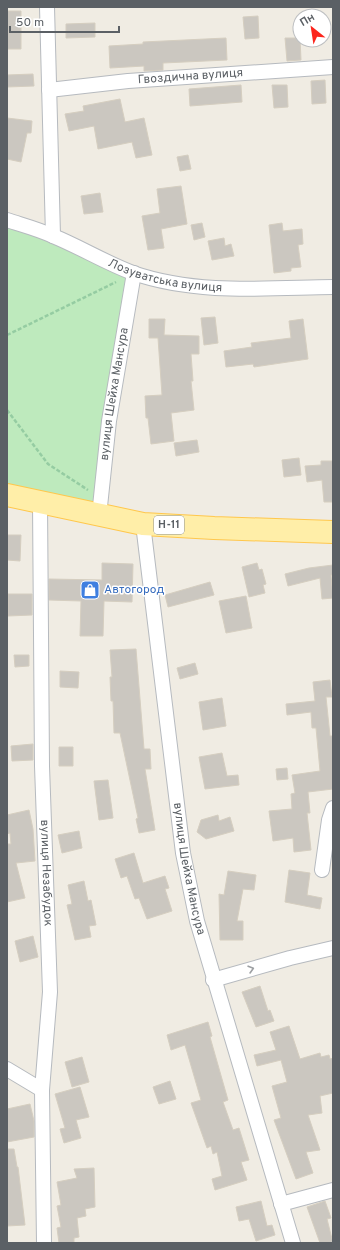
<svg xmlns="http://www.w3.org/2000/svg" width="340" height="1250" viewBox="0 0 340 1250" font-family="Overpass,sans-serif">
	<rect width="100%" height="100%" fill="#f0ece3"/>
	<path fill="#beeabd" d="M 7,220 L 134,273 L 99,516 L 7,495 Z"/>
	<path fill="#cbc7c0" stroke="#d5cec0" d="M 7,11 L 21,11 L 21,49 L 7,49 Z
		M 258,16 L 259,38 L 245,39 L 243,17 Z
		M 95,23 L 95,37 L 66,38 L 66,24 Z
		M 226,38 L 227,60 L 163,63 L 163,70 L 144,71 L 144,66 L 110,68 L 109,46 L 143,44 L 143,42 Z
		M 285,38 L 300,38 L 301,60 L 287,61 Z
		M 33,74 L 34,86 L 7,87 L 7,75 Z
		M 325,80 L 326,103 L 312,104 L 311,81 Z
		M 241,85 L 242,102 L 190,106 L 189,89 Z
		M 272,85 L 287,85 L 288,107 L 274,108 Z
		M 120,99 L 125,122 L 144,118 L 152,155 L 136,158 L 132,142 L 98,149 L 94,126 L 69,131 L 65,114 L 84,111 L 83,106 Z
		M 7,118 L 32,121 L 31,133 L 27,133 L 21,162 L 7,159 Z
		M 188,155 L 191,169 L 180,171 L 177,157 Z
		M 181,186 L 187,224 L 161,229 L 164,248 L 148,250 L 142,216 L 160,213 L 157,189 Z
		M 100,193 L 103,212 L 84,214 L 81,196 Z
		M 202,223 L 205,237 L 194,240 L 191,225 Z
		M 282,223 L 283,231 L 302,229 L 303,244 L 298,245 L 301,267 L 291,268 L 291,271 L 274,273 L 269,225 Z
		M 224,238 L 225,246 L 231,244 L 234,256 L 212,260 L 208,241 Z
		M 215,317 L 218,343 L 204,345 L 201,318 Z
		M 149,319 L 165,319 L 164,335 L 199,336 L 199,354 L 191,354 L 193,381 L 191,381 L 194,410 L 171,413 L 174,441 L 151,444 L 148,418 L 146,418 L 145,396 L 162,395 L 158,338 L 149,338 Z
		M 303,319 L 308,359 L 254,367 L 253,364 L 226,367 L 224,351 L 252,347 L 251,343 L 291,338 L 289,321 Z
		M 197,440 L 199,452 L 176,456 L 174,443 Z
		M 299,458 L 301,475 L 284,477 L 282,460 Z
		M 321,461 L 333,461 L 333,502 L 324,502 L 322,480 L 307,482 L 305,466 L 321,465 Z
		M 7,535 L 21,535 L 20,561 L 7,560 Z
		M 102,563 L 133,564 L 132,602 L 104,601 L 103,636 L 80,636 L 81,601 L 49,600 L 49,579 L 102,580 Z
		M 257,563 L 259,570 L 262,569 L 266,584 L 263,585 L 265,593 L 249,597 L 242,567 Z
		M 333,565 L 333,575 L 331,575 L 333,598 L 322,599 L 320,578 L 288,586 L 285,574 L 309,568 Z
		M 210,582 L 214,595 L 168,607 L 165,595 Z
		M 8,594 L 32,594 L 32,615 L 8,616 Z
		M 246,596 L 252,628 L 226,633 L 219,601 Z
		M 136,649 L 144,749 L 150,749 L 151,769 L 145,769 L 155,830 L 139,833 L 136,819 L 138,818 L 120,733 L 114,733 L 113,701 L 111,701 L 110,677 L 112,677 L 110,650 Z
		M 14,655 L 29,655 L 29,666 L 15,667 Z
		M 195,663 L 198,674 L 180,679 L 177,668 Z
		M 60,671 L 79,672 L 78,688 L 60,687 Z
		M 330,680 L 332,697 L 326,697 L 330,736 L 333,736 L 333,789 L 308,792 L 310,813 L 307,813 L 311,850 L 294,852 L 293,838 L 273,841 L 269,811 L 292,809 L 291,794 L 295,793 L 292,775 L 320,771 L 316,728 L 312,728 L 311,712 L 287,715 L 286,704 L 315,701 L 313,682 Z
		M 222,698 L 226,726 L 203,730 L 199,702 Z
		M 33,744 L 33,760 L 12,761 L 11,746 Z
		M 59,747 L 73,747 L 73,766 L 59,766 Z
		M 222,753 L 227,776 L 238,775 L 239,785 L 205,789 L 199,757 Z
		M 287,768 L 288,779 L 277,780 L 276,769 Z
		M 108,780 L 113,818 L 99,820 L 94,781 Z
		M 29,810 L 33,829 L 35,861 L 16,863 L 25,898 L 7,902 L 7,844 L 11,844 L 10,833 L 7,834 L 7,815 Z
		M 218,815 L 219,821 L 230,817 L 234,831 L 206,839 L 197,832 L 201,820 Z
		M 79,831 L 82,848 L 62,853 L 58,835 Z
		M 134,853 L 143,883 L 165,876 L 169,888 L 165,889 L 172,911 L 147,919 L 139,898 L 135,899 L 127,876 L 121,878 L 115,859 Z
		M 289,870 L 310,873 L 307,895 L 322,898 L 320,909 L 285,902 Z
		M 228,871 L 256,875 L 254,890 L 243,889 L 237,921 L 243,921 L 243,940 L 220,940 L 219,894 L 224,895 Z
		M 84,881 L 88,901 L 91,900 L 96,925 L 89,926 L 91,937 L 75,940 L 67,905 L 72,904 L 68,885 Z
		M 33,936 L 38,957 L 20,962 L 15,941 Z
		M 260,986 L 268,1011 L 270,1010 L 274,1021 L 256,1027 L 242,992 Z
		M 208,1022 L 212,1036 L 210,1037 L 228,1100 L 223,1102 L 233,1130 L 239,1128 L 249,1160 L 241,1162 L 247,1180 L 215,1190 L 212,1179 L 222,1176 L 217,1152 L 213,1154 L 211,1146 L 207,1148 L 191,1103 L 201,1100 L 185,1045 L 171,1050 L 167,1035 Z
		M 289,1026 L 300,1059 L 320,1053 L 321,1057 L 329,1055 L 330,1059 L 333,1058 L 333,1093 L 320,1096 L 322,1113 L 308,1115 L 320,1150 L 306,1152 L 313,1173 L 296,1179 L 274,1120 L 281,1118 L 272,1086 L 287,1082 L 281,1060 L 257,1066 L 254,1055 L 276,1050 L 270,1032 Z
		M 82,1057 L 89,1082 L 72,1087 L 65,1062 Z
		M 170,1081 L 176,1099 L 159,1104 L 153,1087 Z
		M 80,1087 L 89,1117 L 76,1120 L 81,1138 L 64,1143 L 60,1129 L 65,1128 L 55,1094 Z
		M 30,1104 L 34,1121 L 34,1137 L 7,1142 L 7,1109 Z
		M 7,1149 L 14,1149 L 17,1167 L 18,1167 L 25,1225 L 7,1226 Z
		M 94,1168 L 95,1207 L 85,1209 L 86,1216 L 77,1218 L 79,1237 L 74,1238 L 74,1243 L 59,1243 L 57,1228 L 61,1227 L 57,1206 L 61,1205 L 57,1182 L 77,1178 L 74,1169 Z
		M 261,1201 L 267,1226 L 272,1225 L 275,1235 L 256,1241 L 249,1219 L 239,1221 L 236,1207 Z
		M 325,1201 L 331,1218 L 327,1219 L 333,1243 L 320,1243 L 307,1207 Z"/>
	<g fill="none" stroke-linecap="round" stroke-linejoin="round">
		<g stroke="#b6babf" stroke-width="16">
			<g id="street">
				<path d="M 47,7 L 53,236"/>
				<path id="s1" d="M 49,90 L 128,81 L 333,67"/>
				<path id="s2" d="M 7,220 C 22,225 38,229 53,236 C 80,247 106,263 133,273 C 197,295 267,288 333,287"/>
				<path id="s3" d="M 40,502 L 42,766 L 50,992 L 42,1090 L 44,1243"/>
				<path id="s4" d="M 99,516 L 109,421 L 134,273"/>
				<path id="s5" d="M 143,524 L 183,853 L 197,921 L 293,1243"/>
				<path d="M 322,870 L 329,820 L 333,808"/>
				<path d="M 213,980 L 290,958 L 333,948"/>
				<path d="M 7,1069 L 42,1090"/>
				<path d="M 281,1204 L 333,1190"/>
			</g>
		</g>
		<g stroke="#ffc74c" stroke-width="24">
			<path id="primary" d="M 7,495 L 143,524 L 214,528 L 333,532"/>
		</g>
		<path stroke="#95cca2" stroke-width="2.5" stroke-dasharray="4 2" stroke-linecap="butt" d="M 7,335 L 116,282
			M 7,410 L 48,464 L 88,490"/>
		<use href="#street" stroke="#fff" stroke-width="14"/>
		<use href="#primary" stroke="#ffeea8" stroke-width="22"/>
	</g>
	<defs><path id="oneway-chevron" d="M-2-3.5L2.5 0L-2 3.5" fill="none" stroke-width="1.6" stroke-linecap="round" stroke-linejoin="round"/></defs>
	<use stroke="#9da0a3" href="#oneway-chevron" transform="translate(251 969) rotate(-16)"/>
	<defs>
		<g id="shop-square" transform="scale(1)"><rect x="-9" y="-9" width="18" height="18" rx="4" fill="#3f7fe0" stroke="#fff"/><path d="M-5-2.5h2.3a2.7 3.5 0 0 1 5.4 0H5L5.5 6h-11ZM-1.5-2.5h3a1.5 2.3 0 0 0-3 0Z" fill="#fff"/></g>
	</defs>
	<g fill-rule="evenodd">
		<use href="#shop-square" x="90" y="590"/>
	</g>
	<g text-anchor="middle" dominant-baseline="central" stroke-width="3" stroke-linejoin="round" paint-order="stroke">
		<rect fill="#fff" stroke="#8c9093" stroke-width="1" x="154" y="516" width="30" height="18" rx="3"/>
		<g font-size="11" font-weight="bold" fill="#5b6065">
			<text x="169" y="525">Н-11</text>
		</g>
		<g font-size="12" fill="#5b6065" stroke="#fff">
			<text stroke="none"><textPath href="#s1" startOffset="142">Гвоздична вулиця</textPath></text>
			<text stroke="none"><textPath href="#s2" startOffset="169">Лозуватська вулиця</textPath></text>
			<text stroke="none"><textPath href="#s4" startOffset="123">вулиця Шейха Мансура</textPath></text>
			<text stroke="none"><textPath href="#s5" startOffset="348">вулиця Шейха Мансура</textPath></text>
			<text stroke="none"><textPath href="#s3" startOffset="371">вулиця Незабудок</textPath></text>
		</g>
		<g font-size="12" fill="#366cbe" stroke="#fff" text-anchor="start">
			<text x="104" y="590">Автогород</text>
		</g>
	</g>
	<rect width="340" height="1250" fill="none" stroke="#5b6065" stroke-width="16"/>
	<g transform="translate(312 28) rotate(330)"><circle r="19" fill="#ffffff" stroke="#bdbfc1"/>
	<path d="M0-3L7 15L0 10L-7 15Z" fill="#fc261d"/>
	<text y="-6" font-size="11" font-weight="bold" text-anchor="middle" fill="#5b6065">Пн</text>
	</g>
	<path d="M10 26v6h109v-6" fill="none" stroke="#5b6065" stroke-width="2"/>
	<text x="16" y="26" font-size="12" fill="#5b6065" stroke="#ffffff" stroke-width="3" paint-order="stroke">50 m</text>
</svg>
